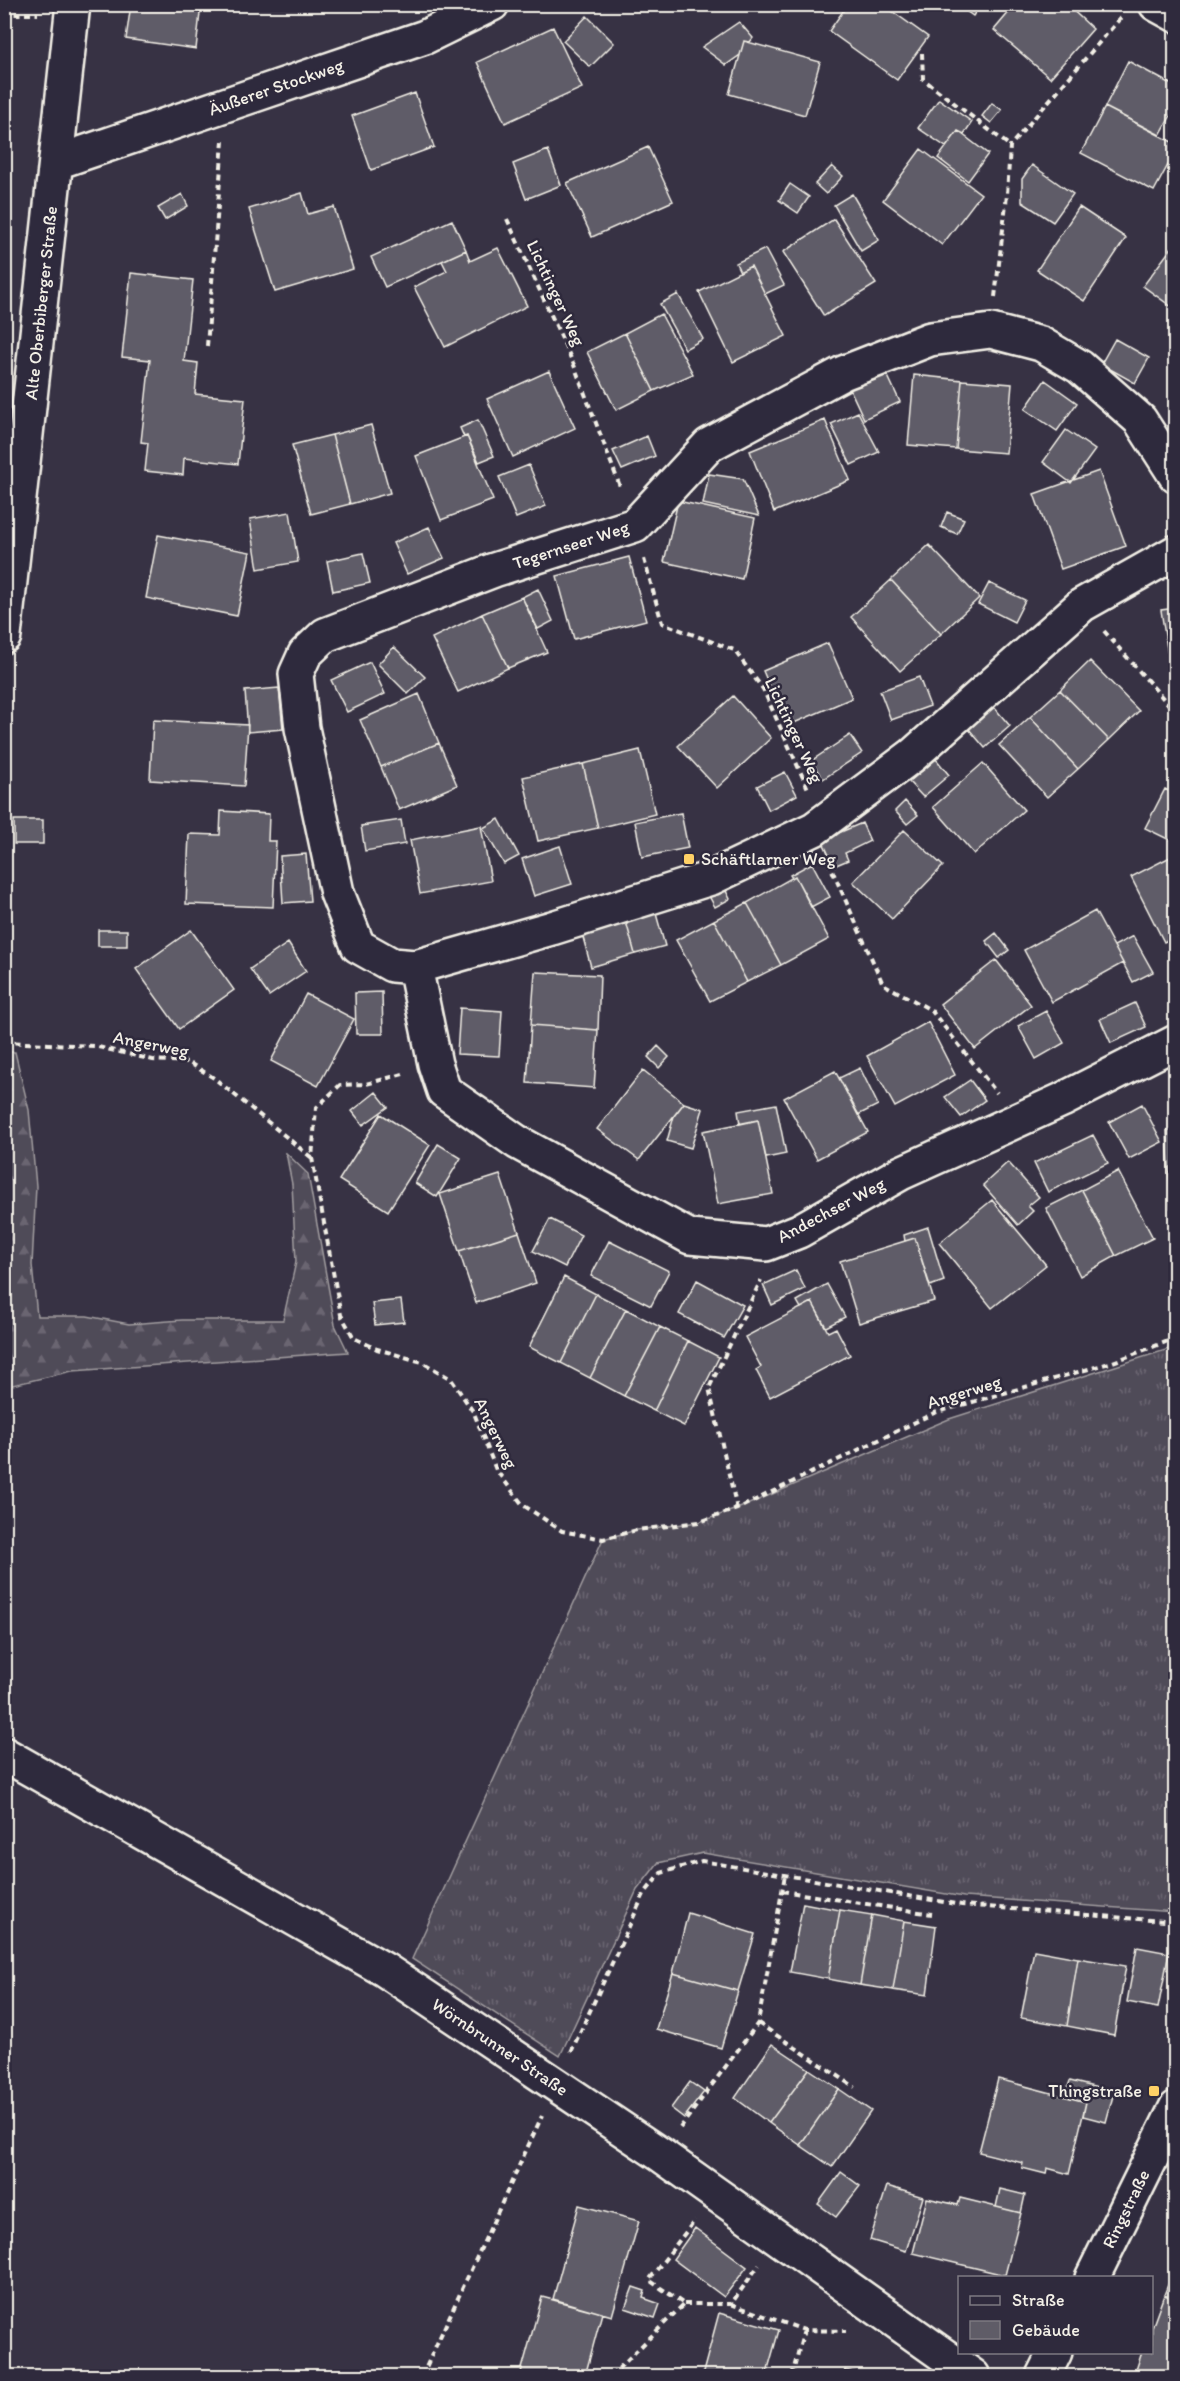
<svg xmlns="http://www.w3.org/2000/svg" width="1180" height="2381" viewBox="0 0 1180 2381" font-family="Itim,sans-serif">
	<defs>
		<pattern id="grass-tufts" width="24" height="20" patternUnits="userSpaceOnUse" patternTransform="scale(1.5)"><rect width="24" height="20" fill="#504b59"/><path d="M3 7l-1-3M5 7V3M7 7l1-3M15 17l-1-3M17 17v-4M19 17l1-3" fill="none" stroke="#6a6571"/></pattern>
		<pattern id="forest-firs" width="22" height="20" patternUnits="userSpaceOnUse" patternTransform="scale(1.5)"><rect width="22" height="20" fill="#504b59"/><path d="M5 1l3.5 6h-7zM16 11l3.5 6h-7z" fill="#6a6571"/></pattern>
	</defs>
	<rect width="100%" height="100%" fill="#373244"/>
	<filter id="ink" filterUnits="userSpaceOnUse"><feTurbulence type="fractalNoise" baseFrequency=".0167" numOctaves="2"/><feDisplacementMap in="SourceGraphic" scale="12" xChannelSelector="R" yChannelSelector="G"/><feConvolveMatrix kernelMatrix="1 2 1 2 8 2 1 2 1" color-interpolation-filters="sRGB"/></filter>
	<g filter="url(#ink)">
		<path fill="url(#grass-tufts)" stroke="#a29ea0" stroke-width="1.5" d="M 1175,1347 L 1175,1912 L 964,1897 L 703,1853 L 658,1863 L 637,1890 L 560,2056 L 412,1959 L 603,1539 L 637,1530 L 699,1522 L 737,1509 L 949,1419 Z"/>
		<path fill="url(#forest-firs)" stroke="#a29ea0" stroke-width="1.5" d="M 5,1052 L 15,1052 L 29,1110 L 36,1186 L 32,1265 L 37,1316 L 87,1316 L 129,1324 L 182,1320 L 283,1320 L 296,1262 L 292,1184 L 286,1153 L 308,1174 L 335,1325 L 348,1352 L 72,1371 L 8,1386 L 5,1437 Z"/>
		<path fill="#5f5c67" stroke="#f4f1e8" stroke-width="1.5" d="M 131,4 L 201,4 L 196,49 L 126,39 Z
			M 848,4 L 882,4 L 928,37 L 897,80 L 829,31 Z
			M 956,4 L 981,4 L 973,16 Z
			M 996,4 L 1010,4 L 1004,11 Z
			M 1016,4 L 1066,4 L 1093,29 L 1050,78 L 994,30 Z
			M 587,16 L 614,43 L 590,67 L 563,41 Z
			M 739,22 L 753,38 L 750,42 L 744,41 L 740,55 L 726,65 L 702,47 Z
			M 553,27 L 582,88 L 505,123 L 477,62 Z
			M 744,41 L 820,62 L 805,115 L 729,94 Z
			M 1128,61 L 1176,87 L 1176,106 L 1160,135 L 1105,107 Z
			M 415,93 L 434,147 L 371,170 L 352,116 Z
			M 939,99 L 972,122 L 964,134 L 958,131 L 946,147 L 918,128 Z
			M 992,103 L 1002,110 L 991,123 L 982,116 Z
			M 1105,107 L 1176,144 L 1176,150 L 1154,191 L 1081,153 Z
			M 958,131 L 988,154 L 968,181 L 938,158 Z
			M 648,147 L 673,201 L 592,237 L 567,183 Z
			M 921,149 L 981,194 L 942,245 L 883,200 Z
			M 548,150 L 561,185 L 526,199 L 513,164 Z
			M 1032,165 L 1073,194 L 1053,222 L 1022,202 L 1022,179 Z
			M 832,166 L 843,176 L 826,194 L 815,184 Z
			M 790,184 L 809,197 L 798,213 L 779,200 Z
			M 302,193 L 308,214 L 334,207 L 353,269 L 275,292 L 249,209 Z
			M 182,194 L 188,206 L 165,220 L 158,208 Z
			M 852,194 L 879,240 L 861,251 L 834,205 Z
			M 1079,207 L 1126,238 L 1084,301 L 1037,270 Z
			M 834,219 L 876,284 L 824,316 L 783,252 Z
			M 452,220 L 466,250 L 385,287 L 371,257 Z
			M 1176,242 L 1176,310 L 1143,286 Z
			M 498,248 L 527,306 L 445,347 L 414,287 L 447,271 L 442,261 L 466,250 L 470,261 Z
			M 765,249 L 784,285 L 765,294 L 751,266 L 740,272 L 736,263 Z
			M 751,266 L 786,336 L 733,362 L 699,292 Z
			M 131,273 L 193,280 L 184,361 L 198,363 L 195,394 L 245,399 L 238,464 L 184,458 L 183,475 L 145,471 L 148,443 L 141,442 L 150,360 L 122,357 Z
			M 678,294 L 703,339 L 685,349 L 660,304 Z
			M 661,314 L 693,374 L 654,391 L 625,333 Z
			M 625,333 L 654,391 L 616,410 L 587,352 Z
			M 1115,339 L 1149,358 L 1135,383 L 1101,364 Z
			M 549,371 L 575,428 L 513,457 L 487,399 Z
			M 886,372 L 900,402 L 864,419 L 850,389 Z
			M 914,375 L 962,380 L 956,449 L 908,445 Z
			M 962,380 L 1012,384 L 1006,453 L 956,449 Z
			M 1045,380 L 1077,403 L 1057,431 L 1025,409 Z
			M 858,412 L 879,452 L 851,465 L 831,424 Z
			M 478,420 L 494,456 L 479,462 L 467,436 L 464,437 L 460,428 Z
			M 825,420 L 850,480 L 774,512 L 750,451 Z
			M 371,425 L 390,493 L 350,504 L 332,435 Z
			M 1066,430 L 1095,450 L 1071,483 L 1043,462 Z
			M 332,435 L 350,504 L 311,514 L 292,445 Z
			M 467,436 L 493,500 L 441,520 L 416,456 Z
			M 647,436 L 655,456 L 622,470 L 613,451 Z
			M 529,465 L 546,506 L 516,518 L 499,477 Z
			M 1099,471 L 1126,546 L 1061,569 L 1034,494 Z
			M 709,474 L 743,479 L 759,516 L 703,504 Z
			M 678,501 L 755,518 L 742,579 L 664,562 Z
			M 290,512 L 298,562 L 258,569 L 250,519 Z
			M 947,512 L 964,519 L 957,534 L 941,527 Z
			M 429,527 L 444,558 L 407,574 L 393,543 Z
			M 158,535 L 250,552 L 237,616 L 146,598 Z
			M 929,545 L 979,598 L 941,634 L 891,580 Z
			M 363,553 L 370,583 L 333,591 L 327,561 Z
			M 629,557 L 646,620 L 574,639 L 557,576 Z
			M 891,580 L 941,634 L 900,671 L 851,617 Z
			M 989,583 L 1025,600 L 1014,622 L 978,604 Z
			M 538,589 L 553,621 L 538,629 L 522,597 Z
			M 522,597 L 547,652 L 508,668 L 482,614 Z
			M 1176,608 L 1176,668 L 1170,668 L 1161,610 Z
			M 482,614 L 508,668 L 458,692 L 432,638 Z
			M 828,643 L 852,698 L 787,726 L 763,671 Z
			M 394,647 L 425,677 L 408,694 L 378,664 Z
			M 1090,661 L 1139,711 L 1109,740 L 1060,690 Z
			M 370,662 L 385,694 L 347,712 L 331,680 Z
			M 919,677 L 930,706 L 891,720 L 880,691 Z
			M 279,688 L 283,729 L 248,732 L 245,691 Z
			M 1060,690 L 1109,740 L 1078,769 L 1030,717 Z
			M 419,694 L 439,743 L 381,767 L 360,720 Z
			M 733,696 L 771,738 L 717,788 L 678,746 Z
			M 993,706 L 1010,726 L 985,748 L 968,728 Z
			M 1030,717 L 1078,769 L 1047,797 L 999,745 Z
			M 153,720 L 248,725 L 244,786 L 150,780 Z
			M 850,735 L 862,753 L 823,779 L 811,761 Z
			M 439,743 L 457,785 L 399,810 L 381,767 Z
			M 640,750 L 655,814 L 598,828 L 583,764 Z
			M 936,759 L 949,775 L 923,797 L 909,782 Z
			M 983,763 L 1024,810 L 974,854 L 933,807 Z
			M 583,764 L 598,828 L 538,841 L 523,777 Z
			M 785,772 L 797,795 L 769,810 L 757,786 Z
			M 1165,789 L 1176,794 L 1176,843 L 1145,828 Z
			M 905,801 L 918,815 L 907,824 L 895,811 Z
			M 221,811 L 269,814 L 268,841 L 276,841 L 273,907 L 186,904 L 189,834 L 220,835 Z
			M 681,813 L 688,848 L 642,857 L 635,822 Z
			M 499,819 L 519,856 L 504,864 L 483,828 Z
			M 14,820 L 43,820 L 43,844 L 14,844 Z
			M 401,820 L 405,844 L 365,851 L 361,826 Z
			M 862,823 L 870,841 L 845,853 L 848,860 L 834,866 L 822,840 Z
			M 481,826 L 491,881 L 420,894 L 410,840 Z
			M 904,830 L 943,866 L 892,919 L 853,882 Z
			M 560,846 L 572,884 L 534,896 L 522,859 Z
			M 306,854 L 310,901 L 283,903 L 280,856 Z
			M 1176,854 L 1176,936 L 1164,942 L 1131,877 Z
			M 812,863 L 830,897 L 811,907 L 795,876 L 792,878 L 790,875 Z
			M 795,876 L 829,939 L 781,965 L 747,903 Z
			M 724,887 L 730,899 L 715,907 L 709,896 Z
			M 747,903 L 781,965 L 747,982 L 714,920 Z
			M 655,910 L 665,946 L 635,954 L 625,918 Z
			M 1095,911 L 1123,963 L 1052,1002 L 1024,950 Z
			M 625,918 L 635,954 L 591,967 L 581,930 Z
			M 714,920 L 747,982 L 710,1001 L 676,940 Z
			M 98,930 L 127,930 L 127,946 L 98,946 Z
			M 191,930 L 234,990 L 179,1029 L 136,969 Z
			M 996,933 L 1009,950 L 999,958 L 986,941 Z
			M 1133,936 L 1153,972 L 1133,982 L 1114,946 Z
			M 288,943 L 306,971 L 269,996 L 250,969 Z
			M 996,960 L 1031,1005 L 975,1049 L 940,1004 Z
			M 535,972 L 600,975 L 598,1030 L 531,1025 Z
			M 382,992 L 383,1034 L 356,1034 L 355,993 Z
			M 306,994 L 354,1019 L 318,1086 L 271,1061 Z
			M 1135,1003 L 1146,1027 L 1111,1043 L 1100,1019 Z
			M 460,1008 L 502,1011 L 499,1056 L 457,1054 Z
			M 1046,1011 L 1064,1043 L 1036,1059 L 1018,1026 Z
			M 928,1022 L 955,1075 L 895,1107 L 867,1056 Z
			M 531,1025 L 598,1030 L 594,1088 L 527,1083 Z
			M 658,1046 L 669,1057 L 659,1068 L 648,1057 Z
			M 860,1068 L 878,1105 L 858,1115 L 839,1078 Z
			M 643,1070 L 684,1103 L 639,1160 L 597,1129 Z
			M 835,1071 L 868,1132 L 817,1159 L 784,1098 Z
			M 970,1080 L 985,1100 L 961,1117 L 945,1097 Z
			M 376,1092 L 388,1107 L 363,1125 L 352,1111 Z
			M 684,1103 L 703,1109 L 691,1148 L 667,1141 L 674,1116 Z
			M 776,1104 L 786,1154 L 766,1158 L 758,1120 L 740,1124 L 738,1111 Z
			M 1142,1104 L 1162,1142 L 1129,1159 L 1109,1122 Z
			M 381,1114 L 430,1145 L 388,1211 L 339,1180 Z
			M 758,1120 L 773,1194 L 718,1204 L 703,1131 Z
			M 1176,1129 L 1176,1207 L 1171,1208 L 1167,1130 Z
			M 1093,1135 L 1108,1163 L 1048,1192 L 1034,1163 Z
			M 438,1144 L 461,1158 L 437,1197 L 415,1183 Z
			M 1008,1162 L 1039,1197 L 1028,1206 L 1033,1211 L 1018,1225 L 983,1185 Z
			M 1118,1171 L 1153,1238 L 1116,1256 L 1082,1190 Z
			M 500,1175 L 519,1232 L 459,1251 L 440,1194 Z
			M 1082,1190 L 1116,1256 L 1080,1276 L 1046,1208 Z
			M 992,1200 L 1046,1265 L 992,1308 L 939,1243 Z
			M 550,1219 L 581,1235 L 565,1267 L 533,1251 Z
			M 928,1227 L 944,1281 L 930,1286 L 915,1238 L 905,1241 L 904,1235 Z
			M 519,1232 L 536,1283 L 476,1303 L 459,1251 Z
			M 915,1238 L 934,1301 L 859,1323 L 840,1261 Z
			M 609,1241 L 669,1271 L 651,1306 L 591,1276 Z
			M 796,1270 L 805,1289 L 772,1305 L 763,1285 Z
			M 564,1277 L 596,1294 L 561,1363 L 529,1347 Z
			M 697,1280 L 743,1305 L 724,1338 L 679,1314 Z
			M 827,1284 L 845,1317 L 826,1327 L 812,1302 L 801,1308 L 797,1301 Z
			M 596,1294 L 626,1309 L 590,1378 L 561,1363 Z
			M 401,1300 L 404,1322 L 375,1325 L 372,1303 Z
			M 812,1302 L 828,1332 L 836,1328 L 850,1355 L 770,1397 L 756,1370 L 761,1367 L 745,1337 Z
			M 626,1309 L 660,1327 L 624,1396 L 590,1378 Z
			M 660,1327 L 688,1341 L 654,1411 L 624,1396 Z
			M 688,1341 L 719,1357 L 684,1426 L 654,1411 Z
			M 803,1903 L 840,1910 L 828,1979 L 790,1972 Z
			M 840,1910 L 872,1915 L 860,1985 L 828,1979 Z
			M 688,1913 L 755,1934 L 738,1991 L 673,1973 Z
			M 872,1915 L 904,1921 L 893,1990 L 860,1985 Z
			M 904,1921 L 936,1926 L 927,1995 L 893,1990 Z
			M 1137,1947 L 1169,1953 L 1158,2008 L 1127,2002 Z
			M 1034,1950 L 1078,1958 L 1067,2026 L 1021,2018 Z
			M 1078,1958 L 1126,1966 L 1114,2035 L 1067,2026 Z
			M 673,1973 L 738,1991 L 721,2048 L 656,2029 Z
			M 772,2044 L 809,2069 L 769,2123 L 735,2098 Z
			M 809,2069 L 839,2089 L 800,2145 L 769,2123 Z
			M 998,2079 L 1086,2102 L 1069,2174 L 1047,2168 L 1046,2174 L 1022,2168 L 1023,2163 L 979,2152 Z
			M 1070,2081 L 1114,2092 L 1106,2122 L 1083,2116 L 1086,2102 L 1065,2096 Z
			M 690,2082 L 704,2092 L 684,2118 L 671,2108 Z
			M 839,2089 L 871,2111 L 832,2167 L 800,2145 Z
			M 841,2172 L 860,2186 L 836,2217 L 818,2204 Z
			M 887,2186 L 923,2197 L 906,2251 L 870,2240 Z
			M 1000,2189 L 1025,2195 L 1021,2213 L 996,2207 Z
			M 927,2198 L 958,2205 L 960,2198 L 1021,2213 L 1005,2275 L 913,2253 Z
			M 579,2205 L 639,2221 L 612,2316 L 553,2299 Z
			M 695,2228 L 747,2267 L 724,2297 L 673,2259 Z
			M 1175,2267 L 1176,2267 L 1176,2299 L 1164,2295 Z
			M 633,2287 L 645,2291 L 643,2298 L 660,2304 L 655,2318 L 625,2308 Z
			M 1164,2295 L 1176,2299 L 1176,2376 L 1134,2376 L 1142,2352 L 1152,2352 L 1152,2328 Z
			M 542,2297 L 602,2313 L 585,2376 L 520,2376 Z
			M 719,2313 L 779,2330 L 766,2376 L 702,2376 Z
			M 845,2370 L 870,2376 L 843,2376 Z"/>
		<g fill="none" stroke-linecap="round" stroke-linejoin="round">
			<g stroke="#f4f1e8" stroke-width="38">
				<path id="minor" d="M 1156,4 L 1176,15
					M 57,162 L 425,37 L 492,4
					M 1176,476 L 1140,420 L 1080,367 L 1041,344 L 991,331 L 930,339 L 843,373 L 709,445 L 635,525 L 494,570 L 325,635 L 305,654 L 296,674 L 302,728 L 337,893 L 358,946 L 392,965 L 415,967 L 552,928 L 711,878 L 814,829 L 913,755 L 1082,605 L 1176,552
					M 4,636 L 73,4
					M 415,967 L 435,1064 L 444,1091 L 517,1142 L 690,1237 L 766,1244 L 799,1231 L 901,1173 L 1062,1100 L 1176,1042
					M 4,1754 L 385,1970 L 661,2155 L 973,2376
					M 1092,2278 L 1176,2108
					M 1043,2376 L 1055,2352"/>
			</g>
			<path stroke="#f4f1e8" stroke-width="4" stroke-dasharray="6 4.5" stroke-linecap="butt" d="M 4,14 L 38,14
				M 922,53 L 923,79 L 1010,146
				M 507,219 L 574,365 L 621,489
				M 995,297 L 1007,195 L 1010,146 L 1123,15
				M 207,346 L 223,141
				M 644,559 L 662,623 L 734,650 L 763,689 L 809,791
				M 1104,631 L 1176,713
				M 828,861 L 883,984 L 931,1010 L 997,1093
				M 4,1042 L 94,1046 L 153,1060 L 188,1062 L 214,1078 L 312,1158
				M 403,1074 L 366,1084 L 340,1085 L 316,1108 L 312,1158 L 341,1315 L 354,1338 L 377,1349 L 422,1362 L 451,1379 L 474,1413 L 496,1470 L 523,1505 L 562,1531 L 603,1539 L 637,1530 L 699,1522 L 737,1509 L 934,1413 L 1113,1362 L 1176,1338
				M 737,1509 L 709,1388 L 761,1280
				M 782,1891 L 932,1914
				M 758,2023 L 855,2087
				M 571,2052 L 644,1894 L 661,1873 L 702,1861 L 962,1905 L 1176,1922
				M 680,2128 L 758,2023 L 785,1875
				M 684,2304 L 731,2304 L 759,2265
				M 731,2304 L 804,2330 L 846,2331
				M 422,2376 L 542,2116
				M 611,2376 L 684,2304 L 649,2280 L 695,2220
				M 792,2376 L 804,2330"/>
			<use href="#minor" stroke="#2f2a3d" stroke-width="33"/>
		</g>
	</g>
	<g fill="#ffd166" stroke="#2f2a3d" stroke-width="2">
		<rect x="683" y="853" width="12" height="12" rx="3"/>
		<rect x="1148" y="2085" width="12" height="12" rx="3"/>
	</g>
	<g text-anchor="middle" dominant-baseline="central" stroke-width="5" stroke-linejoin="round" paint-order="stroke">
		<g font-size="18" fill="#f4f1e8" stroke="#2f2a3d">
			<text transform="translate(276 87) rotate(-19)">Äußerer Stockweg</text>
			<text transform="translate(556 293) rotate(65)">Lichtinger Weg</text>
			<text transform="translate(41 303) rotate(-84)">Alte Oberbiberger Straße</text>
			<text transform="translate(571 545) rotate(-18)">Tegernseer Weg</text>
			<text transform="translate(794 730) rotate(65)">Lichtinger Weg</text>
			<text transform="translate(151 1044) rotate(11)">Angerweg</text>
			<text transform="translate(831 1210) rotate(-28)">Andechser Weg</text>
			<text transform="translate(964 1392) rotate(-17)">Angerweg</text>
			<text transform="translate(496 1433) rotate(64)">Angerweg</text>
			<text transform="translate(500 2047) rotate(34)">Wörnbrunner Straße</text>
			<text transform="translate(1126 2209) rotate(-64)">Ringstraße</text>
		</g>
		<g font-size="18" fill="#f4f1e8" stroke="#2f2a3d" text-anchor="start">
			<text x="701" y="859">Schäftlarner Weg</text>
			<text x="1142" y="2091" text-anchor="end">Thingstraße</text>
		</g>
	</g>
	<rect width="1180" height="2381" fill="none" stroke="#2f2a3d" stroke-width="24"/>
	<rect x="12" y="12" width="1156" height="2357" fill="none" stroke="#f4f1e8" stroke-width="2" filter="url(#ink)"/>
	<rect x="958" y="2276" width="195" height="78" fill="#2f2a3d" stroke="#7e7a81" stroke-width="1.5"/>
	<rect x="970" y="2296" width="30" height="9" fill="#2f2a3d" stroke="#7e7a81" stroke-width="1.5"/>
	<text x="1012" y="2306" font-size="18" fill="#f4f1e8">Straße</text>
	<rect x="970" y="2321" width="30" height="18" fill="#5f5c67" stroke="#7e7a81" stroke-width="1.5"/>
	<text x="1012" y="2336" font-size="18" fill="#f4f1e8">Gebäude</text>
</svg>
